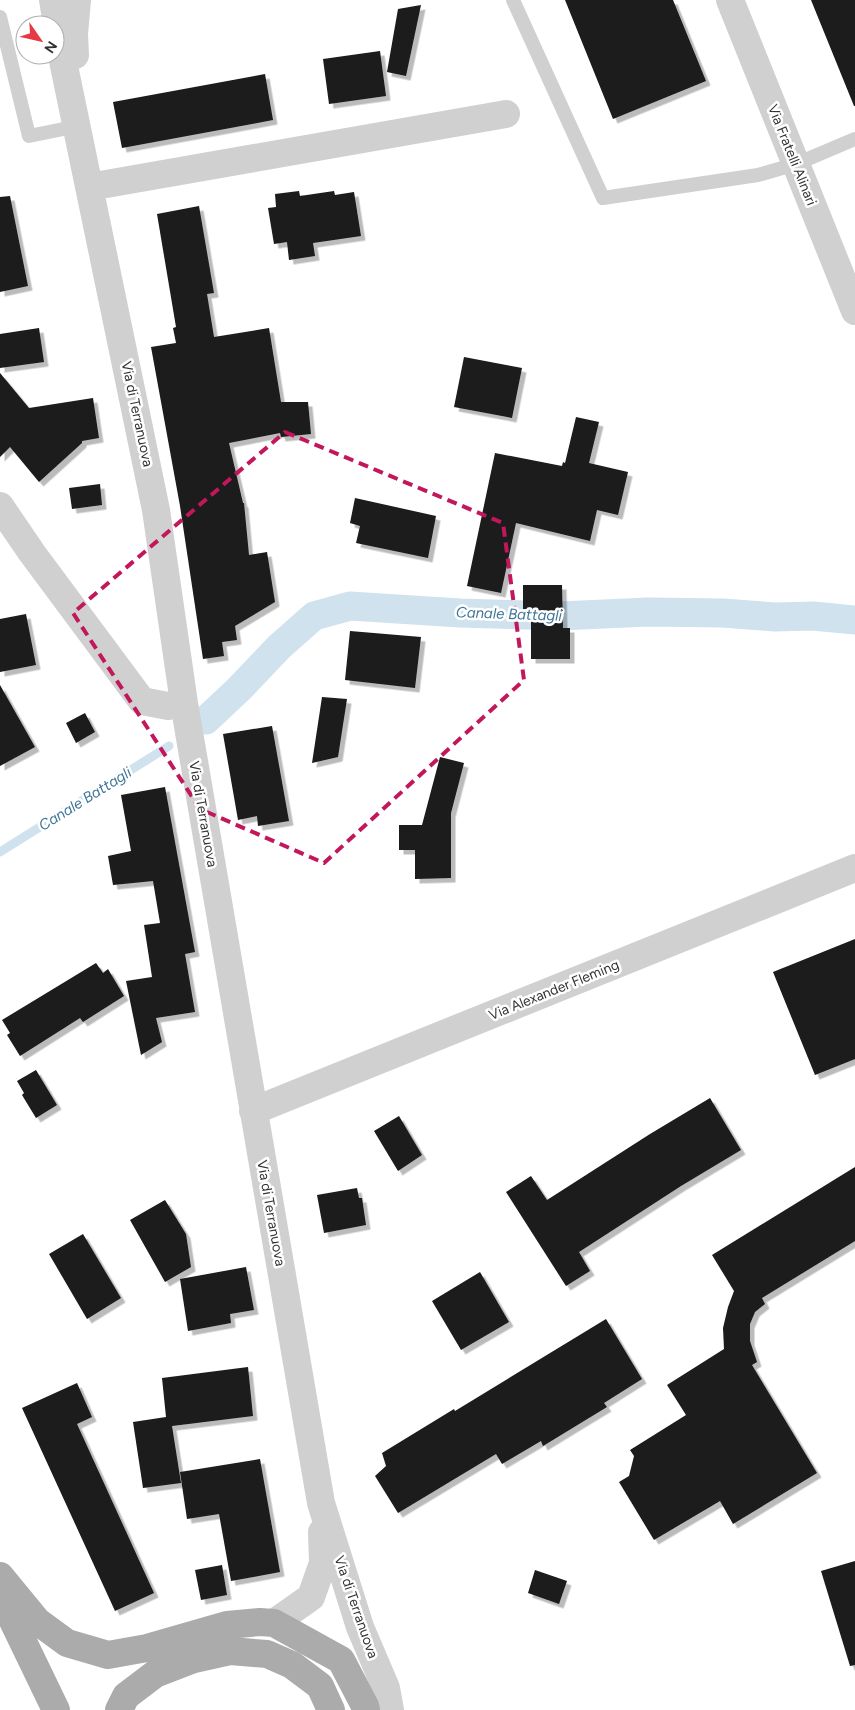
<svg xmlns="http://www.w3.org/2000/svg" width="855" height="1710" viewBox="0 0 855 1710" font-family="Figtree,sans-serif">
	<defs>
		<filter id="shadow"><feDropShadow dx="4.5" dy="4.5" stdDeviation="0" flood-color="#0004"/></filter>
	</defs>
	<rect width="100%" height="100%" fill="#fff"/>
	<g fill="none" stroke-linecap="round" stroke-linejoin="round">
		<path stroke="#cfe2ee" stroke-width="9" d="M 0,852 L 169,746"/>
		<path stroke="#cfe2ee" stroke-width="29" d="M 206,720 L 239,689 L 279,647 L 314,616 L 350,606 L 460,613 L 560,616 L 648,612 L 723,613 L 775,617 L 813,616 L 855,620"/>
	</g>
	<path fill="#1a1a1a" filter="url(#shadow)" d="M 565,0 L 673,0 L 706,81 L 613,119 Z
		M 811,0 L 855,0 L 855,106 L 854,106 Z
		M 421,5 L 406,76 L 387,72 L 398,9 Z
		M 380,51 L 386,96 L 329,104 L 323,59 Z
		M 265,74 L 273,120 L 122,148 L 113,102 Z
		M 299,191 L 300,196 L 334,191 L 335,195 L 354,192 L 361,236 L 313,243 L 315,256 L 289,260 L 287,242 L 274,244 L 268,208 L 276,207 L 275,194 Z
		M 10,196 L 28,286 L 0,292 L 0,197 Z
		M 199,206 L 214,293 L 207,294 L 214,337 L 269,328 L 281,402 L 308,402 L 311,434 L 281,437 L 280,433 L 229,443 L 243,503 L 244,503 L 249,555 L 267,552 L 275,602 L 235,626 L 237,640 L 222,642 L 224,656 L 203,659 L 180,506 L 151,347 L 176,343 L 173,328 L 176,327 L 157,214 Z
		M 39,328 L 44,362 L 0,368 L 0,334 Z
		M 464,357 L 522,368 L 512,418 L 454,407 Z
		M 0,373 L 29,408 L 93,398 L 99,438 L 82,441 L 82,443 L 39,482 L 10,447 L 0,457 Z
		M 576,417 L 599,422 L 589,463 L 628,472 L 618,515 L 597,510 L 590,541 L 516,523 L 501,593 L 467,586 L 495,453 L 562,466 L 563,462 L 565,463 Z
		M 100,484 L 102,505 L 72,509 L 69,488 Z
		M 355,498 L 436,516 L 428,558 L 356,543 L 360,526 L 350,523 Z
		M 523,585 L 562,585 L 563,628 L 570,628 L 570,659 L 531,659 L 531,609 L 523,609 Z
		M 26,614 L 36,665 L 0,672 L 0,619 Z
		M 350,631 L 421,637 L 415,688 L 345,680 Z
		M 0,685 L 35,747 L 0,766 Z
		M 322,697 L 347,699 L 338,757 L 312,763 Z
		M 85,713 L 95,732 L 76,743 L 66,723 Z
		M 272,726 L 289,821 L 258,826 L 257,816 L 238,820 L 223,734 Z
		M 440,757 L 464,763 L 451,813 L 451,878 L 415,879 L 415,850 L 399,850 L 399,825 L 422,825 Z
		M 165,787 L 195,952 L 185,954 L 195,1012 L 156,1018 L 162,1042 L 141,1055 L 126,981 L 152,977 L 144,925 L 160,923 L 153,881 L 113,885 L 108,856 L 131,851 L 121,795 Z
		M 855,939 L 855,1059 L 815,1075 L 773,972 Z
		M 96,963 L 103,973 L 108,969 L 124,996 L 83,1022 L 80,1018 L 20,1056 L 7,1035 L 10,1033 L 2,1020 Z
		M 36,1070 L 57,1105 L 36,1118 L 22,1095 L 24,1093 L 17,1081 Z
		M 710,1098 L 741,1150 L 681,1186 L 579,1252 L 590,1271 L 566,1286 L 506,1192 L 531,1176 L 547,1200 L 650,1134 Z
		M 399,1116 L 422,1155 L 398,1171 L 374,1131 Z
		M 855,1167 L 855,1241 L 762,1298 L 765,1304 L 755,1312 L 750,1324 L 750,1341 L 757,1362 L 752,1365 L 817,1473 L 733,1524 L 720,1501 L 654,1540 L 619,1482 L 629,1476 L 634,1456 L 630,1450 L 686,1415 L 667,1385 L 724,1349 L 723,1328 L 728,1307 L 734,1291 L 712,1255 Z
		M 357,1188 L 359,1198 L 362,1198 L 366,1225 L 324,1233 L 317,1195 Z
		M 165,1200 L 186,1234 L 191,1267 L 165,1282 L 130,1220 Z
		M 83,1234 L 121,1298 L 87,1319 L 49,1254 Z
		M 246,1267 L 254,1310 L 230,1314 L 231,1323 L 188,1331 L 180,1279 Z
		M 480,1272 L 509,1322 L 461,1350 L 432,1301 Z
		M 606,1319 L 642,1379 L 604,1403 L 607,1407 L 543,1446 L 541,1441 L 502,1464 L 496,1454 L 398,1513 L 375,1476 L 386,1466 L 382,1453 L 454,1409 L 455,1411 Z
		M 248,1367 L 253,1416 L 172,1426 L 181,1483 L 143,1488 L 133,1422 L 166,1417 L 162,1378 Z
		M 77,1383 L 92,1417 L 77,1424 L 154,1593 L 115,1611 L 22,1408 Z
		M 260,1459 L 280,1572 L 231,1581 L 219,1514 L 187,1519 L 180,1472 Z
		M 855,1561 L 855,1665 L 850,1666 L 821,1571 Z
		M 222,1565 L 227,1595 L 201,1600 L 195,1570 Z
		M 535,1570 L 567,1581 L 559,1604 L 528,1593 Z"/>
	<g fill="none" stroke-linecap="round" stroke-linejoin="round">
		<path stroke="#d0d0d0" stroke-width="14" d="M 513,0 L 603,198 L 758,175 L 796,164 L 855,139
			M 0,17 L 29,136 L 78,126"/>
		<path stroke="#d0d0d0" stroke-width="28" d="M 53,0 L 63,61 L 156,510 L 184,703 L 321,1503 L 360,1627 L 386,1688 L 390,1710
			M 730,0 L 855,311
			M 75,55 L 74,34 L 77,0
			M 89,187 L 506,114
			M 0,506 L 32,553 L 142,701 L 168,706 L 184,703
			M 253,1111 L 855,868
			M 274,1623 L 311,1597 L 323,1563 L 322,1532"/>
		<path stroke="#ababab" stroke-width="28" d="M 0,1576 L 37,1621 L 67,1643 L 108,1655 L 147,1648 L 227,1625 L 260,1622 L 274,1623 L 341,1660 L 365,1706 L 366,1710
			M 0,1594 L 56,1710
			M 119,1710 L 126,1696 L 155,1674 L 194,1659 L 230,1651 L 267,1654 L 292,1665 L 320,1686 L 331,1710"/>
	</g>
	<path fill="none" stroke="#c2185b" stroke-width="4" stroke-dasharray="10 6" stroke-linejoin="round" d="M 285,432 L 503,523 L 524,680 L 324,863 L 200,809 L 73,613 Z"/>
	<g text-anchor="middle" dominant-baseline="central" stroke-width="5" stroke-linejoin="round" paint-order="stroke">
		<g font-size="14" fill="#333" stroke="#fff">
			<text transform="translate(792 155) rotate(68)">Via Fratelli Alinari</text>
			<text transform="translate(137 414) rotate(78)">Via di Terranuova</text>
			<text transform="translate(203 814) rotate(80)">Via di Terranuova</text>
			<text transform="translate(554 990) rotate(-22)">Via Alexander Fleming</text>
			<text transform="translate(271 1213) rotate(80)">Via di Terranuova</text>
			<text transform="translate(356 1607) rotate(71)">Via di Terranuova</text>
		</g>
		<g font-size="15" font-style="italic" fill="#3f7597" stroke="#fff">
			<text transform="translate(509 614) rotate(2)">Canale Battagli</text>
			<text transform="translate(85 799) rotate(-32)">Canale Battagli</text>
		</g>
	</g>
	<g transform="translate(40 40) rotate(124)"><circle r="24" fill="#ffffff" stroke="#adadad"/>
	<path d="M0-4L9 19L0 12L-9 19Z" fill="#e63946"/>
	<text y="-8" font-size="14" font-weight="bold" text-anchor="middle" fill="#333333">N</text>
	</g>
</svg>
